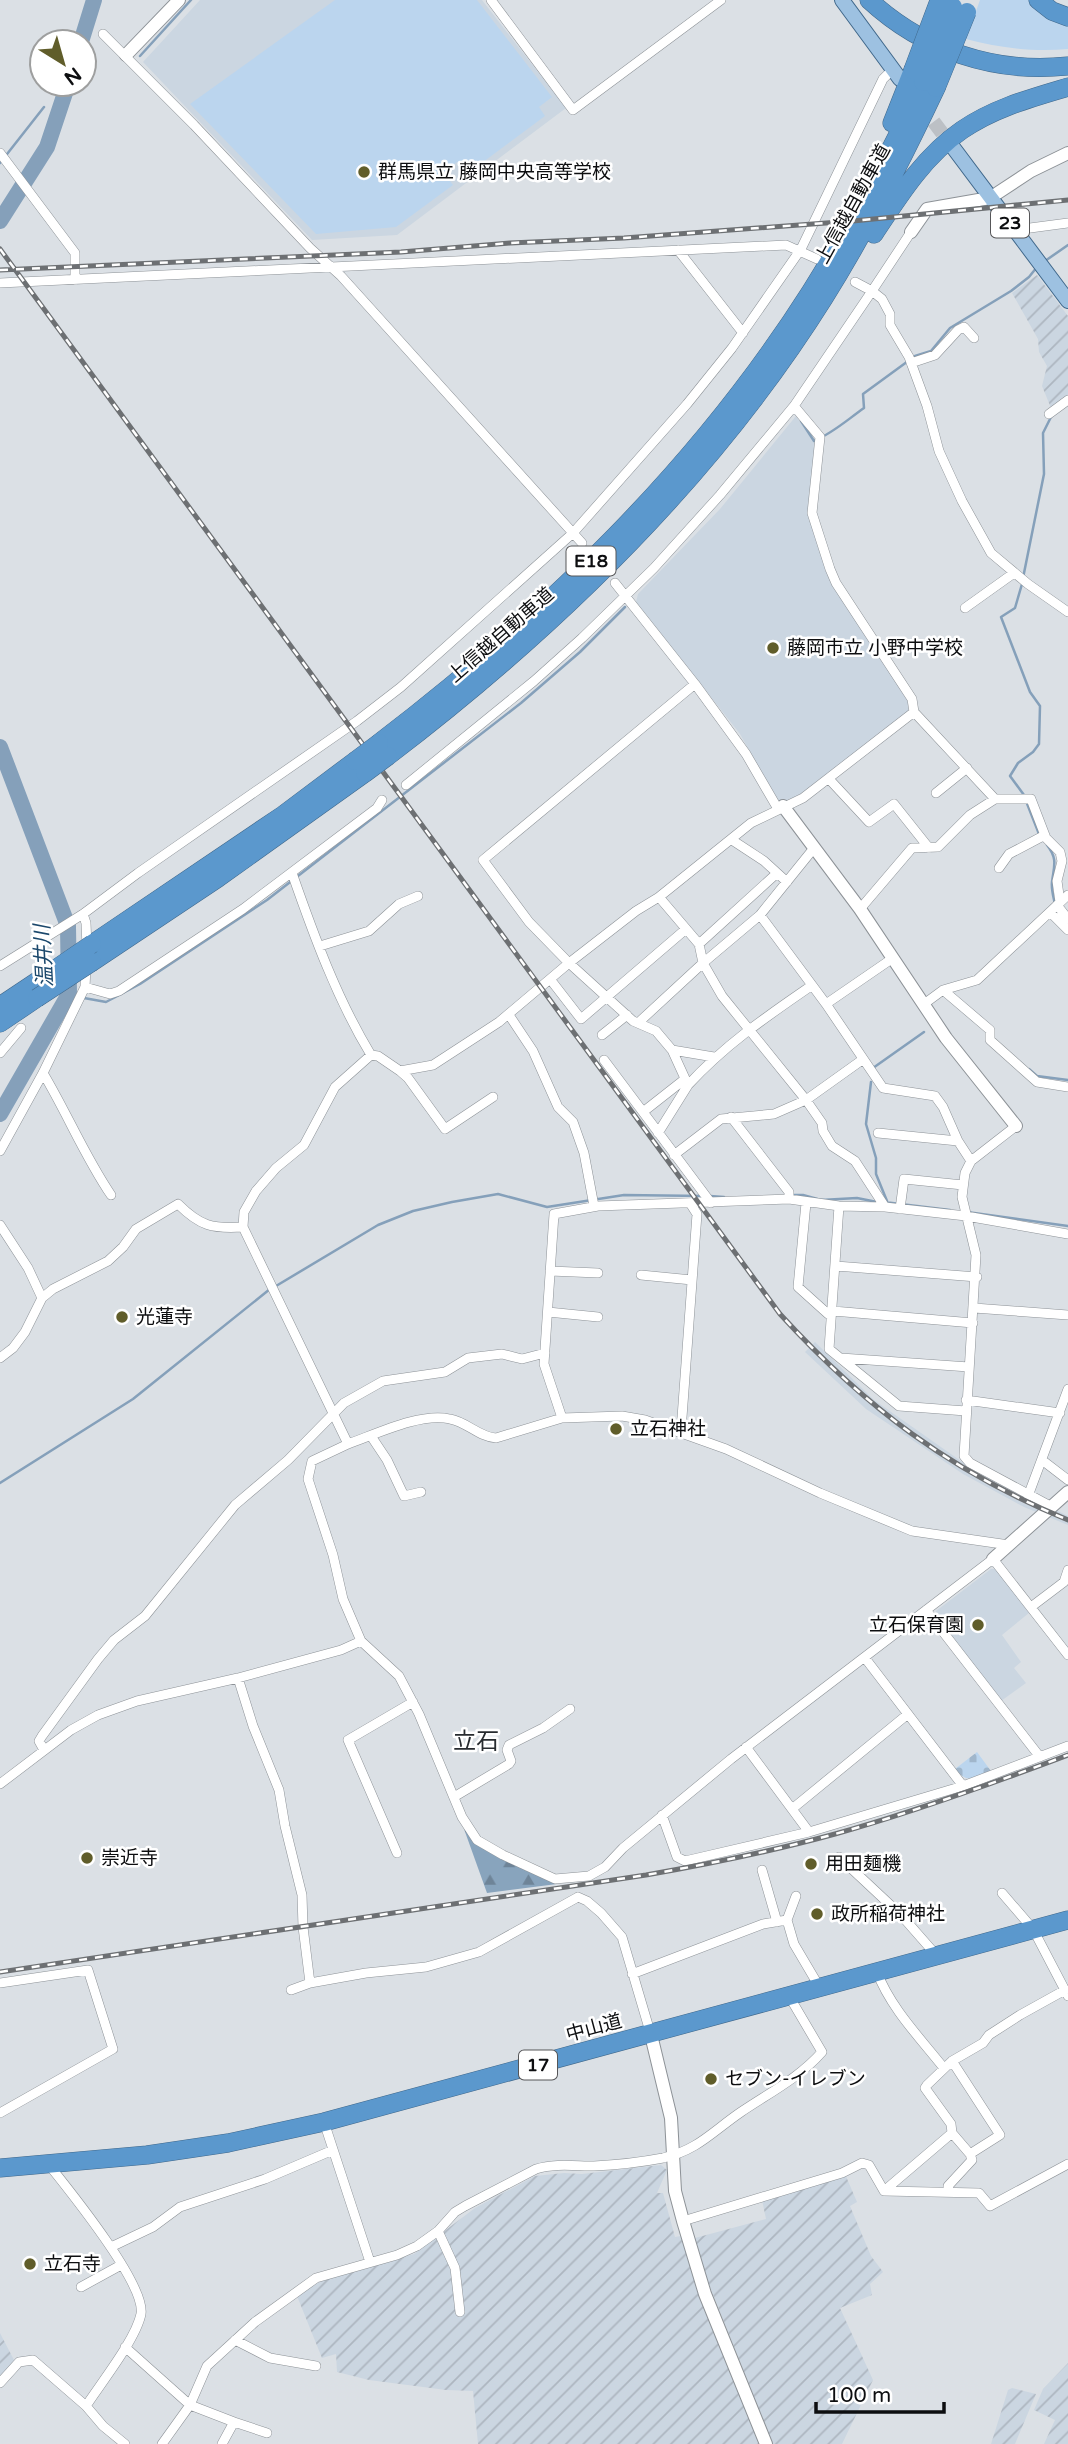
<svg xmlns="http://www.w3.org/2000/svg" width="1068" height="2444" viewBox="0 0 1068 2444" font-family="'Varela Round','Noto Sans JP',sans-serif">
	<defs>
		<pattern id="industrial-furrows" width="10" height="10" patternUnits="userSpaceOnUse" patternTransform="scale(1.75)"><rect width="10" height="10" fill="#cbd6e1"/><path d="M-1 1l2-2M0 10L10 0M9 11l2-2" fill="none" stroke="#adb6c0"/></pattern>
		<pattern id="forest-firs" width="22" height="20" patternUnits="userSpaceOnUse" patternTransform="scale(1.75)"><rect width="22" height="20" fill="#88a4bd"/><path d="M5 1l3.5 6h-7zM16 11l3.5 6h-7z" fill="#6e8498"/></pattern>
		<pattern id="cemetery-stones" width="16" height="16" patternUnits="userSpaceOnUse" patternTransform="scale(1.75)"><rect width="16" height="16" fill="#bbd5ee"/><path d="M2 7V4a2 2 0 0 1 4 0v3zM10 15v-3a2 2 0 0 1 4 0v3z" fill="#a0b6cb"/></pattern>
	</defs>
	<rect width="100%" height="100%" fill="#dbe0e5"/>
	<path fill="#cbd6e1" d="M 200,0 L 482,0 L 566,108 L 397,235 L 312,240 L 143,62 Z
		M 796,416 L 815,444 L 810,512 L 831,584 L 906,695 L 910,705 L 908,712 L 807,792 L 780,805 L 740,734 L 636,602 L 638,594 L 720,509 Z
		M 815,1342 L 874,1400 L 968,1466 L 1068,1516 L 1068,1525 L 1024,1507 L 963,1474 L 866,1409 L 805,1352 Z
		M 991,1569 L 996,1569 L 1029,1613 L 1002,1635 L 1021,1662 L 1014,1668 L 1026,1683 L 1001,1701 L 935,1616 L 936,1611 Z"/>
	<path fill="url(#industrial-furrows)" d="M 1037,275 L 1068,316 L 1068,396 L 1051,408 L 1042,386 L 1047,366 L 1039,352 L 1038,339 L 1012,293 Z
		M 661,2165 L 667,2170 L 657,2193 L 663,2193 L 675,2237 L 681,2236 L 701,2299 L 759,2444 L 478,2444 L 473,2391 L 446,2390 L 369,2380 L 337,2372 L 336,2354 L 322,2358 L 297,2296 L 313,2286 L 325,2279 L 414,2254 L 475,2208 L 535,2176 L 564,2173 L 582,2174 Z
		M 845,2174 L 857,2202 L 850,2206 L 871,2256 L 883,2272 L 870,2284 L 872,2295 L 840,2308 L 873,2380 L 842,2444 L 773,2444 L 706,2277 L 695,2238 L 766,2219 L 762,2200 Z
		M 0,2333 L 15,2362 L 0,2378 Z
		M 1068,2363 L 1068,2444 L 1044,2444 L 1055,2420 L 1034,2410 L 1043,2389 Z
		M 1012,2388 L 1036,2394 L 1015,2444 L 991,2444 L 1008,2390 Z"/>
	<path fill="#bbd5ee" d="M 335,0 L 477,0 L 552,97 L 539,107 L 545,116 L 467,174 L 457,162 L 443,172 L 453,185 L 396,227 L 316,234 L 190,104 Z
		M 980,0 L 1030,0 L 1068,25 L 1068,49 C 1033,52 1000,48 966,39 Z"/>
	<path fill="url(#forest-firs)" d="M 464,1829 L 477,1843 L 556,1881 L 557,1884 L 487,1893 Z"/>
	<path fill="url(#cemetery-stones)" d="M 977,1752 L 991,1771 C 974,1777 968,1785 955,1769 Z"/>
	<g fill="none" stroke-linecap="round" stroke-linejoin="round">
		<path stroke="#85a0ba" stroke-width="2.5" d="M 140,56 L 191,0
			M 0,163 L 44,107
			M 1045,261 L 1068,245
			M 801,421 L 814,441 C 833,433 847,420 864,408 L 863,394 L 915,356 L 931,351 L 950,328 L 1011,291 L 1029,277 L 1037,267
			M 1023,578 L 1044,474 L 1043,433 L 1051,417
			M 1022,584 L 1015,608 L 1001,617 L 1030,692 L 1040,706 L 1039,744 L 1033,752 L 1018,763 L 1010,776 L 1024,795
			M 1026,801 L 1039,834
			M 1047,845 C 1058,859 1054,866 1052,882 C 1051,890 1054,898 1055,905
			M 69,994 L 78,996
			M 84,998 L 106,1002 L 140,984 L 267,900 L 521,703 L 580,652 L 625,607
			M 873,1068 L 924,1032
			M 1029,1069 L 1037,1076 L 1068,1080
			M 871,1082 L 866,1124 L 876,1158 L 876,1174 L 887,1201
			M 791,1195 L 803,1195 L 821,1200 L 857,1198 L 877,1202
			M 710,1196 L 724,1197
			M 884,1202 L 950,1210
			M 967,1212 L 1068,1226
			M 276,1286 L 378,1225 L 413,1211 L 452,1202 L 498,1194 L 547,1207 L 624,1195 L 704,1196
			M 0,1483 L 133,1399 L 270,1289"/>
		<path stroke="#85a0ba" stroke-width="16" d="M 81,42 L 94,0
			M 0,221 L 47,147 L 68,84
			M 0,747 L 68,926 L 69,994 L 0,1114"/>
		<path stroke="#bcc0c5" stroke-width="14" stroke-dasharray="14 7" stroke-linecap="butt" d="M 921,105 L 952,146"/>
		<g stroke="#8d9297" stroke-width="10">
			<path id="street" d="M 491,0 L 573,110 L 721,0
				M 103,34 L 194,125 L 310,248 L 341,276 L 582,543
				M 0,153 L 75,253 L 75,280
				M 1015,230 L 1068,223
				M 911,232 L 872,291 L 882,299 L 890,314 L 890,325 L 909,357 L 927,406 L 939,451 L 962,501 L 991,553 L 1028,584 L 1068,612
				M 678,250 L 743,333
				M 0,283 L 786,245 L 817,259
				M 911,363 L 935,355 L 958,330 L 964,327 L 974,338
				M 794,406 L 872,291 L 855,282
				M 1049,414 L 1068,400
				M 615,583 L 695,684 L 746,754 L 778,809
				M 965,608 L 1014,573
				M 695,684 L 483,860 L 529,922 L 569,963 L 633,1021 L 656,1031 L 672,1050 L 714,1057
				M 829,779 L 869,822 L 894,804 L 929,848
				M 406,785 L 534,681 L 582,638 L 654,568 L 720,495 L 794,406 L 820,437 L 812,513 L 830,569 L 836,583 L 912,699 L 914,712 L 995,799 L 1031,799 L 1046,838 L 1060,852 L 1062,861 L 1057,881 L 1060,902
				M 936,793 L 967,768
				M 732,840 L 764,861 L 787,882
				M 999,868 L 1009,854 L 1045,835
				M 292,873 C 314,936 337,999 371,1055
				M 659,897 L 699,944 L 703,963 L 722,996 L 806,1100 L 822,1123 L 823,1131 L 832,1146 L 855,1161 L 885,1207
				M 1057,905 L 1068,919
				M 860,909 L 912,848 L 938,847 L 970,815 L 995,799
				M 1050,912 L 1068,930
				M 83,914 L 86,923 L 87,947
				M 760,915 L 826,1004 L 883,1088 L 935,1096 L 943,1107 L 958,1141
				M 699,944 L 776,874
				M 320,946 L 369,931 L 399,904 L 418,896
				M 0,966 L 83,914 L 138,873 L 357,721 L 401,687 L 573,533 L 687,404 L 732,348 L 801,249 L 883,79 L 893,69
				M 550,979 L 581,1019 L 686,929
				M 85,987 L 110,994 L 119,991 L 243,909 L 377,808 L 382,800
				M 943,990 L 990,1030 L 990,1040 L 1037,1082 L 1068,1087
				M 826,1004 L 893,958
				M 924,1004 L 943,990 L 977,980 L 1068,895
				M 509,1015 L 533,1051 L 558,1107 L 573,1122 L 584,1153 L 594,1206
				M 638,1023 L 703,963 L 760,915 L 814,848
				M 602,1035 L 627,1015
				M 672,1050 L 688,1085 C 726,1044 766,1017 811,986
				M 0,1053 L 21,1028
				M 604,1060 L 643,1112
				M 400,1071 L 408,1078 L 445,1129 L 493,1097
				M 43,1073 C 67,1113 85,1157 111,1195
				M 685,1079 L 643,1112 L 711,1203
				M 731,1117 L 789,1192 L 789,1199
				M 658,1133 L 688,1085
				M 878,1133 L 958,1141 L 971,1161 L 965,1173 L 962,1197 L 976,1255 L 964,1456 L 970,1463 L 1052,1507
				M 0,1151 L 43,1073 L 85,987 L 86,968
				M 674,1155 L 721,1119 L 774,1114 L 806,1100 L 862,1060
				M 971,1161 L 1016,1126
				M 806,1203 L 798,1287 L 828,1314 L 833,1311 L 973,1323
				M 839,1206 L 829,1349 L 899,1406 L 966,1411
				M 900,1209 L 904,1179 L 963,1185
				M 0,1225 L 28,1268 L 42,1298
				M 836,1266 L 977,1277
				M 550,1271 L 598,1273
				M 641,1275 L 692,1280
				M 974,1308 L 1068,1315
				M 548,1312 L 598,1317
				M 0,1358 L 13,1348 L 25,1332 L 42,1298 L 53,1289 L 108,1261 L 123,1247 L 136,1229 L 178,1204 C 200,1226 212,1229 243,1227
				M 841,1358 L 969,1367
				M 966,1400 L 1060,1413
				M 562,1418 L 544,1364 L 554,1214 L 598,1206 L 789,1199 L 839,1206 L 885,1207 L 966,1216 L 1068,1234
				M 681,1431 L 697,1214 L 690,1203
				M 371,1436 L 387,1460 L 404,1496 L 421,1492
				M 348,1444 C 376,1434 421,1412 450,1419 C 467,1422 479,1437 496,1438 L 562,1418 L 622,1416 L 645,1420 L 726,1449 L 820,1493 L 912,1531 L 1009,1545
				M 1042,1460 L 1068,1480
				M 1028,1496 L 1068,1389
				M 1031,1607 L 1064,1582 L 1068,1570
				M 926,1610 L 1040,1757
				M 361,1641 L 399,1676 L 419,1714 L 462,1817 L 477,1840 L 503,1855 L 555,1879 L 589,1876 L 605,1867 L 623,1848 L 731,1759 L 993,1559 L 1068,1655
				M 865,1658 L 963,1786
				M 238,1678 L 253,1726 L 279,1790 L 285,1826 L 302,1895 L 303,1927 L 310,1983
				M 746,1747 L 809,1832
				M 44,1750 L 39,1741 L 42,1736 L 98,1659 L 114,1640 L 145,1616 L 235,1505 L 288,1460 L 344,1403 L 383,1381 L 445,1372 L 468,1358 L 502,1354 L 522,1359 L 545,1353
				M 0,1784 L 71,1730 L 98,1715 L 137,1701 L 238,1678 L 341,1650 L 361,1641 L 343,1599 L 333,1555 L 308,1479 L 312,1461 L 348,1444 L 243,1227 L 244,1212 L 256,1191 L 276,1168 L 304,1145 L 335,1087 L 371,1055 L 378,1056 L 400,1071 L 433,1065 L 499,1022 L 569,963 L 636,911 L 659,897 L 751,823 L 803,798 L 914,712
				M 454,1797 L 509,1764 L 511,1761 L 507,1750 L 509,1745 L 543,1728 L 570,1709
				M 792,1809 L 908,1714
				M 662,1815 L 677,1857 L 685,1861 L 809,1832 L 963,1786 L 1068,1746
				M 397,1853 L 348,1740 L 413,1702
				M 839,1857 L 901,1915 L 937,1956
				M 762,1870 L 777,1922
				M 1002,1893 L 1033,1929 L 1068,1996
				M 796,1896 L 787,1920 L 794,1944 L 820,1988
				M 578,1897 L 587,1901 L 601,1913 L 622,1937 L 651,2035
				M 877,1972 C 890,2007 920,2038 943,2067
				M 632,1974 L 763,1924 L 787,1920
				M 0,1983 L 88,1970 L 113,2049 L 0,2113
				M 291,1990 L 310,1983 L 366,1973 L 426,1967 L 479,1952 L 578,1897
				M 952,2061 L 1000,2135 L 970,2154 L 952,2133 L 951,2124 L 925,2088 L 927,2085 L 952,2061 L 983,2043 L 989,2035 L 1020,2015 L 1065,1990
				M 324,2122 L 370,2262
				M 49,2165 C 69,2190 146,2285 141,2314 C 136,2339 101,2383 86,2406
				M 884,2191 L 952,2133
				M 950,2192 L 948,2186 L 972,2160 L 970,2154
				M 683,2221 L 842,2173 L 862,2163 L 869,2165 L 884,2191 L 979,2193 L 990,2206 L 1068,2164
				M 438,2231 L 455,2268 L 460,2312
				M 111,2247 L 153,2227 L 180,2207 L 265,2179 L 333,2150
				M 81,2287 L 121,2265
				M 235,2340 L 270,2358 L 316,2366
				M 125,2347 L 190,2405 L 234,2422
				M 0,2383 L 19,2362 L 33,2360 L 86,2406 L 103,2426 L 125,2444
				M 162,2444 L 190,2405 L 207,2366 L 255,2322 L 316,2278 L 397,2255 L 417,2246 L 438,2231 L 455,2212 L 465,2206 L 536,2169 C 555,2163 575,2166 594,2166 C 616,2165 642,2162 663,2158 C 698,2150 713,2131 741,2112 C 769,2093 799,2078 822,2052 L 789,1996
				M 222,2444 L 234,2422 L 267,2433"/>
		</g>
		<g stroke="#8d9297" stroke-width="14">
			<path id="secondary" d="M 126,55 L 179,0
				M 911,232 L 927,209 L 990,198 L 1031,171 L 1068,153
				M 783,806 L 860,909 L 946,1038 L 1016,1126
				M 993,1559 L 1068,1492
				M 651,2035 L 671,2118 L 675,2191 L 683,2221 L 705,2294 L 766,2444"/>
		</g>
		<g stroke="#40688b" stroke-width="16">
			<path id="primary" d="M 842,0 L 900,79
				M 952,146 L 1068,301"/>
		</g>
		<g stroke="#40688b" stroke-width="19">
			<path id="highway" d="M 869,0 C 923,50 995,74 1068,66
				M 1038,0 L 1052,11 L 1068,17
				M 892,123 L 913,70
				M 874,234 C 899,196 924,156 962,130 C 994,108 1031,98 1068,87
				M 379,743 C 545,616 698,469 811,291 C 853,224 890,154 923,82
				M 388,756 C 556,628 711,478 824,298 C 866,231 902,160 936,88
				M 92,944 L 283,815 L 355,761
				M 92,962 L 218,878 L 365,773
				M 0,1006 L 54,970
				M 0,1023 L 37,998
				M 0,2168 L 147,2155 L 228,2143 L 324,2122 L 1068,1920"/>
		</g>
		<use href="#street" stroke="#fff" stroke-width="9"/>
		<use href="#secondary" stroke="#fff" stroke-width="12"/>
		<use href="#primary" stroke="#9dc1e1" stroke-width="14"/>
		<use href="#highway" stroke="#5b98cd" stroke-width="18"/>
		<g stroke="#6d7073" stroke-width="5">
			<path id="rail" d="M 0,249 L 780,1314 C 866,1408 950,1471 1068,1520
				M 0,270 L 401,252 L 510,243 L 624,238 L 853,221 L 1068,200
				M 0,1972 L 646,1875 C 709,1864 773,1851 835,1834 C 914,1812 991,1784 1068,1755"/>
		</g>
		<use href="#rail" stroke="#fff" stroke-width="2.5" stroke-dasharray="8" stroke-linecap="butt"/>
		<g stroke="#40688b" stroke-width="19" stroke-linecap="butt">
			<path id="highway-bridge" d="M 913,70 L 939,1
				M 923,82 L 953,7
				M 936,88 L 967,12
				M 355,761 L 379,743
				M 365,773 L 388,756
				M 54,970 L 92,944
				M 37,998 L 92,962"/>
		</g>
		<use href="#highway-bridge" stroke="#5b98cd" stroke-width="18"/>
	</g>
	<g fill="#605d2a" stroke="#fff" stroke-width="2.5">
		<circle cx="364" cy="172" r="7"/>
		<circle cx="773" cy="648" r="7"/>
		<circle cx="122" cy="1317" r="7"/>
		<circle cx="616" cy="1429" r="7"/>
		<circle cx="978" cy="1625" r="7"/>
		<circle cx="87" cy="1858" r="7"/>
		<circle cx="811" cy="1864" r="7"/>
		<circle cx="817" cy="1914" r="7"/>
		<circle cx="711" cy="2079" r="7"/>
		<circle cx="30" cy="2264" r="7"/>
	</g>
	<g text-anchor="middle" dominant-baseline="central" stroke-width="5" stroke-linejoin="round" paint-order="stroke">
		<g fill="#fff" stroke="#565658" stroke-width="2">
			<rect x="991" y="208.5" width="38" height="29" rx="5"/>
			<rect x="566.5" y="546.5" width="49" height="29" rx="5"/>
			<rect x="519" y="2050.5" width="38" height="29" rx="5"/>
		</g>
		<g font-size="18" font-weight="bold" fill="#0d0e10">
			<text x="1010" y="223">23</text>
			<text x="591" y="561">E18</text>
			<text x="538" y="2065">17</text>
		</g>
		<g font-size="19" fill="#0d0e10" stroke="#fff" text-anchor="start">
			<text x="378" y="172">群馬県立 藤岡中央高等学校</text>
			<text x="787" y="648">藤岡市立 小野中学校</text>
			<text x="136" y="1317">光蓮寺</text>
			<text x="630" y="1429">立石神社</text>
			<text x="964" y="1625" text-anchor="end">立石保育園</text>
			<text x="101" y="1858">崇近寺</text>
			<text x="825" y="1864">用田麺機</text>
			<text x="831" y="1914">政所稲荷神社</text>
			<text x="725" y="2079">セブン-イレブン</text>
			<text x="44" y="2264">立石寺</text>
		</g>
		<g font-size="19" fill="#0d0e10" stroke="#fff">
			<text transform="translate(853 204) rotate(-61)">上信越自動車道</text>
			<text transform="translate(501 635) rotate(-41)">上信越自動車道</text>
			<text transform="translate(594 2028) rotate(-15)">中山道</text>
		</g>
		<g font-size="21" font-style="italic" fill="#1b486c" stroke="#fff">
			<text transform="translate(44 956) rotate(-93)">温井川</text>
		</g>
		<g font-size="23" fill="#272b2f" stroke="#fff">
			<text x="476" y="1742">立石</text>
		</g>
	</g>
	<g transform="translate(63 63) rotate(143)"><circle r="33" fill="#ffffff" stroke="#9e9f9f" stroke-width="2"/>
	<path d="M0-5L12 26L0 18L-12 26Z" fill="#605d2a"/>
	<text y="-10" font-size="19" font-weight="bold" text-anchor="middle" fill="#0d0e10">N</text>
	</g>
	<path d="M816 2402v10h128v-10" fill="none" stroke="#0d0e10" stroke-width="3.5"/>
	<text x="827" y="2402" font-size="21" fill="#0d0e10" stroke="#ffffff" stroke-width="5" paint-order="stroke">100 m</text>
</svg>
